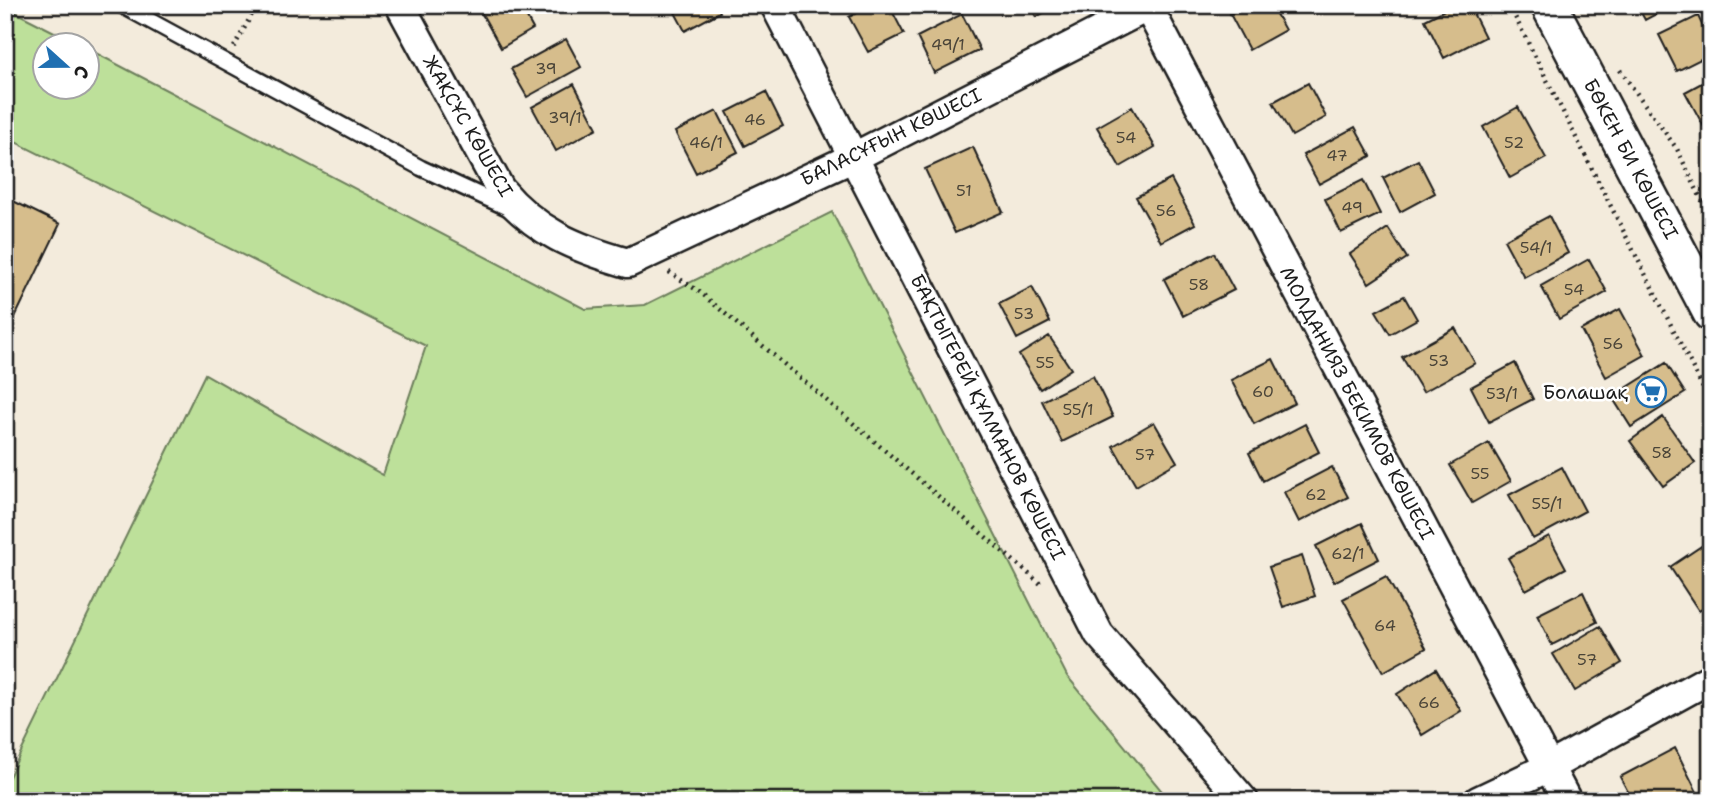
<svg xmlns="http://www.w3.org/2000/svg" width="1716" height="806" viewBox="0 0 1716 806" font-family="'Shantell Sans',sans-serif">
	<rect width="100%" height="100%" fill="#f3ebdc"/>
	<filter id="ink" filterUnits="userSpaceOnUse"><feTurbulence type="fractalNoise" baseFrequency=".0143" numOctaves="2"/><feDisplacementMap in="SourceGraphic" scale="14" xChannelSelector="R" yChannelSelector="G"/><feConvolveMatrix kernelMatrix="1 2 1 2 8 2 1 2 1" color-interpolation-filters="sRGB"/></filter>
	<g filter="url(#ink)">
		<path fill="#bde09a" stroke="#6c7e5b" stroke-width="2" d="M 5,7 L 80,45 L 46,46 L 46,88 L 88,88 L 88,49 L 585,309 L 645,305 L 832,212 L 1067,676 L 1170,801 L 5,801 L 5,785 L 205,374 L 383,475 L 426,346 L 5,137 Z"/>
		<path fill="#d6bd8c" stroke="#1c1c1c" stroke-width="2" d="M 477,5 L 520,5 L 533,29 L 501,48 Z
			M 671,5 L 716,5 L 720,12 L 685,31 Z
			M 871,5 L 889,5 L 904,34 L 868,52 L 849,17 Z
			M 1030,5 L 1059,5 L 1036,17 Z
			M 1246,5 L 1271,5 L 1285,30 L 1249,50 L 1230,14 Z
			M 1454,5 L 1469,5 L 1485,37 L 1444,58 L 1425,20 Z
			M 1637,5 L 1673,5 L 1645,20 Z
			M 962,14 L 980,50 L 934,73 L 917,37 Z
			M 1698,16 L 1711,44 L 1711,54 L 1677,71 L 1659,35 Z
			M 566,39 L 581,67 L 527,97 L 511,69 Z
			M 1711,78 L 1711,124 L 1704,127 L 1685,92 Z
			M 1308,83 L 1326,117 L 1292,136 L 1273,102 Z
			M 574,84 L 597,128 L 556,151 L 532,107 Z
			M 766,92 L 783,126 L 745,146 L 727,112 Z
			M 1132,107 L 1155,147 L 1120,167 L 1097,127 Z
			M 1518,107 L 1546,158 L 1510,178 L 1483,127 Z
			M 717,111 L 738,152 L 696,173 L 675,132 Z
			M 1355,127 L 1371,156 L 1319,184 L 1303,155 Z
			M 973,147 L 1003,212 L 955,233 L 925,169 Z
			M 1418,160 L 1435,193 L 1400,212 L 1383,178 Z
			M 1171,179 L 1195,224 L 1161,242 L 1136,197 Z
			M 1363,180 L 1380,214 L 1341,233 L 1325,199 Z
			M 5,197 L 60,224 L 5,338 Z
			M 1549,216 L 1568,253 L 1524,277 L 1504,240 Z
			M 1388,228 L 1407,258 L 1369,283 L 1350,254 Z
			M 1214,253 L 1234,290 L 1183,316 L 1164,279 Z
			M 1589,259 L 1607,292 L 1559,319 L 1541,286 Z
			M 1032,287 L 1050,322 L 1017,339 L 999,304 Z
			M 1404,296 L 1417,319 L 1390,334 L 1376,311 Z
			M 1620,309 L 1645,355 L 1606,377 L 1581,330 Z
			M 1455,328 L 1475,363 L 1423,392 L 1402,357 Z
			M 1049,336 L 1071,369 L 1040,389 L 1019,355 Z
			M 1273,359 L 1295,403 L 1254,424 L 1231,380 Z
			M 1515,363 L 1533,399 L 1489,422 L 1471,387 Z
			M 1666,363 L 1685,393 L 1631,427 L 1612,397 Z
			M 1093,376 L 1113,417 L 1062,442 L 1042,401 Z
			M 1663,417 L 1695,463 L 1663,486 L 1630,441 Z
			M 1154,422 L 1177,462 L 1136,486 L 1113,446 Z
			M 1305,424 L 1319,452 L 1263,481 L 1249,453 Z
			M 1489,443 L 1511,481 L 1472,503 L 1450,465 Z
			M 1332,467 L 1348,497 L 1299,522 L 1284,492 Z
			M 1562,467 L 1585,511 L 1533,539 L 1509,495 Z
			M 1362,523 L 1379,559 L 1334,582 L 1316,546 Z
			M 1549,536 L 1566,568 L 1526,590 L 1508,558 Z
			M 1706,543 L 1711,551 L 1711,603 L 1699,611 L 1670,567 Z
			M 1302,556 L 1315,596 L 1283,607 L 1269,567 Z
			M 1386,576 L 1426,648 L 1383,672 L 1343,599 Z
			M 1583,592 L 1597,622 L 1552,645 L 1537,615 Z
			M 1600,626 L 1622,663 L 1575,691 L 1553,654 Z
			M 1436,669 L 1461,711 L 1422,735 L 1397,694 Z
			M 1675,748 L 1698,794 L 1685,801 L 1633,801 L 1620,777 Z"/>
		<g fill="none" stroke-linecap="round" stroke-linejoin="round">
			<g stroke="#1c1c1c" stroke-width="19">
				<path id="service" d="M 121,5 L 421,168 L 510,209"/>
			</g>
			<g stroke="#1c1c1c" stroke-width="33">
				<path id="minor" d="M 400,5 L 500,189 C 536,232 575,248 628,263 L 854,157 L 1151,5
					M 775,5 L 1099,634 L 1244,801
					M 1147,5 L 1567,801
					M 1478,801 L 1549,767 L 1711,678"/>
			</g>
			<g stroke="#1c1c1c" stroke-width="40">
				<path id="tertiary" d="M 1549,5 L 1711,313"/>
			</g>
			<path stroke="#1c1c1c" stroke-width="4.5" stroke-dasharray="2 5" stroke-linecap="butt" d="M 1509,5 L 1711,404
				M 234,47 L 257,5
				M 1620,70 L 1677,149 L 1711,219
				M 669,272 L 700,292 L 1043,586"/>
			<use href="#service" stroke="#fff" stroke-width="14"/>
			<use href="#minor" stroke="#fff" stroke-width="28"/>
			<use href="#tertiary" stroke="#fff" stroke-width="35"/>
		</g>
	</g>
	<defs>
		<g id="supermarket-ring" transform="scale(1.575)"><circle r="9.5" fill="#fff" stroke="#1f6fb2" stroke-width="1.5"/><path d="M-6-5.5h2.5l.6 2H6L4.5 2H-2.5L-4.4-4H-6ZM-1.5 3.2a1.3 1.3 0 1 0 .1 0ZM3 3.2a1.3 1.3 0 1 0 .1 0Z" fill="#1f6fb2"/></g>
	</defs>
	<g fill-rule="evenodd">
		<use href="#supermarket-ring" x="1651" y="392"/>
	</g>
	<g text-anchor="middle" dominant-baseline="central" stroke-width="5" stroke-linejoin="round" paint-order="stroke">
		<g font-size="16" fill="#4a4438">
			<text x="948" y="44">49/1</text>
			<text x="546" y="68">39</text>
			<text x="565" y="117">39/1</text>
			<text x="755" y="119">46</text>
			<text x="1126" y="137">54</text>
			<text x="706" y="142">46/1</text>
			<text x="1514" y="142">52</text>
			<text x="1337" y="155">47</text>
			<text x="964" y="190">51</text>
			<text x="1352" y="207">49</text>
			<text x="1166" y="210">56</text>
			<text x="1536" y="247">54/1</text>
			<text x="1199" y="284">58</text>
			<text x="1574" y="289">54</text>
			<text x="1024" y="313">53</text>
			<text x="1613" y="343">56</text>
			<text x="1439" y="360">53</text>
			<text x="1045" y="362">55</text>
			<text x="1263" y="391">60</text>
			<text x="1502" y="393">53/1</text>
			<text x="1078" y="409">55/1</text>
			<text x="1662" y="452">58</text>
			<text x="1145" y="454">57</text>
			<text x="1480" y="473">55</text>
			<text x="1316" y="494">62</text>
			<text x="1547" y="503">55/1</text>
			<text x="1348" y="553">62/1</text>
			<text x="1385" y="625">64</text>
			<text x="1587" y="659">57</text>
			<text x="1429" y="702">66</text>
		</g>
		<g font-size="19" fill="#1c1c1c" stroke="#fff">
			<text transform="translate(468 126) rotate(60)">ЖАҚСҰС КӨШЕСІ</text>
			<text transform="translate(891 137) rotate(-26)">БАЛАСҰҒЫН КӨШЕСІ</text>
			<text transform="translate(1631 159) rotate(62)">БӨКЕН БИ КӨШЕСІ</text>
			<text transform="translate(1357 403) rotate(62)">МОЛДАНИЯЗ БЕКИМОВ КӨШЕСІ</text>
			<text transform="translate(988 417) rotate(63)">БАҚТЫГЕРЕЙ ҚҰЛМАНОВ КӨШЕСІ</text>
		</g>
		<g font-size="19" fill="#1c1c1c" stroke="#fff" text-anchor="end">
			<text x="1628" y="392">Болашақ</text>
		</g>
	</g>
	<rect width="1716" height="806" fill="none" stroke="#fff" stroke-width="28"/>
	<rect x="14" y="14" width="1688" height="778" fill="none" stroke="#1c1c1c" stroke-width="2.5" filter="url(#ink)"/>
	<g transform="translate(66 66) rotate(111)"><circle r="33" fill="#ffffff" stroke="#a4a4a4" stroke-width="2"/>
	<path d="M0-5L12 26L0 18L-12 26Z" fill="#1f6fb2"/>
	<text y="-10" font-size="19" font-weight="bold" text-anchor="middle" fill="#1c1c1c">С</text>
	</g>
</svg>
